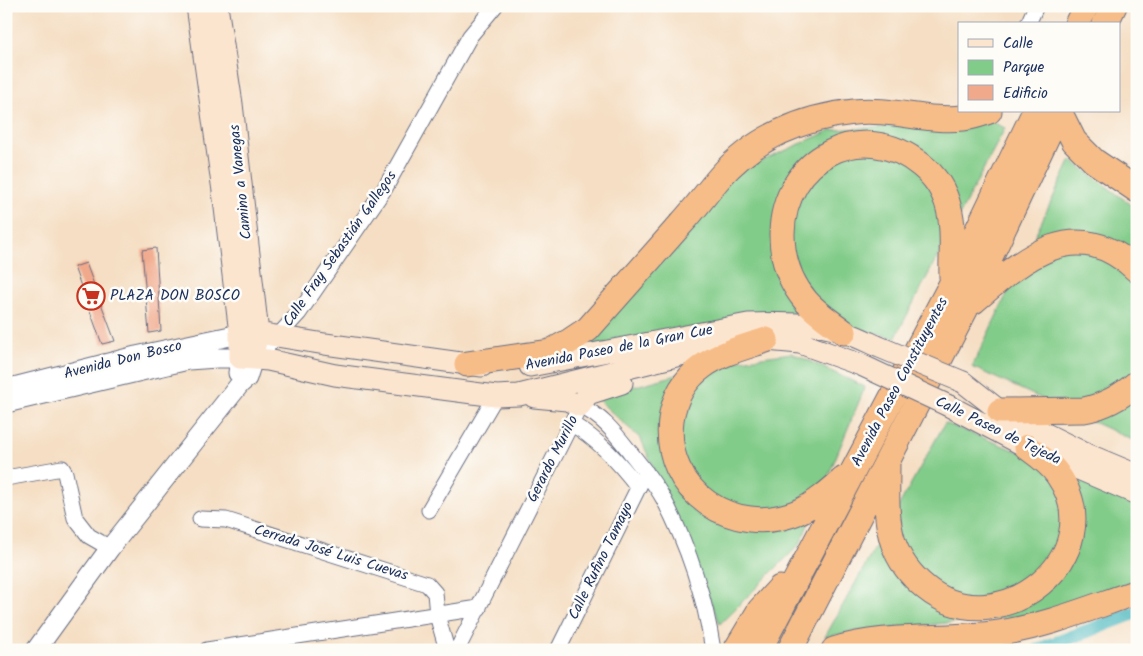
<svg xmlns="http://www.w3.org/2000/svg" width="1143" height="656" viewBox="0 0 1143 656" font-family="Kalam,sans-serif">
	<rect width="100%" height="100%" fill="#fdfcf7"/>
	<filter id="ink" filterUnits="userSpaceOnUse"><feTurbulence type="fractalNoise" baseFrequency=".02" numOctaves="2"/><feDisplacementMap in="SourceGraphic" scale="10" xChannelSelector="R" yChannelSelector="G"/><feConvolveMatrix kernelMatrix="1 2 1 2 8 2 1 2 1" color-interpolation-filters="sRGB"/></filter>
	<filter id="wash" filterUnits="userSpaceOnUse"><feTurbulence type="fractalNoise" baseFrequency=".0096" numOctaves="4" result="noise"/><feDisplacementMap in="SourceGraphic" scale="20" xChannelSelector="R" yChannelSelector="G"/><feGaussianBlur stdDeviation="1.12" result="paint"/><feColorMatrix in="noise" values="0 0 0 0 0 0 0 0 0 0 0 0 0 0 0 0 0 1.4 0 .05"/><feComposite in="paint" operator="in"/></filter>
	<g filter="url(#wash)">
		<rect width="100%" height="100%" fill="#f5dec3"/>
		<path fill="#82cc89" stroke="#4e7e74" d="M 990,121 L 1005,128 L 895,338 L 787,312 L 576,349 L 733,174 L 831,130 Z
			M 1071,160 L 1137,209 L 1137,442 L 972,367 Z
			M 792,353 L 865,387 L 800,544 L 720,624 L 641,439 L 595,397 L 725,362 Z
			M 945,423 L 1137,498 L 1137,580 L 1043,614 L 851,632 L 825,637 Z"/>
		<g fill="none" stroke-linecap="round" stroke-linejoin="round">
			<path stroke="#47b6be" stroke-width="14" d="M 1038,650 L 1137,612"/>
		</g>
		<g id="blocks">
			<path fill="#f1a98c" d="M 156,248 L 161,331 L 149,333 L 142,250 Z
				M 86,263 L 115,341 L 102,344 L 74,267 Z"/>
		</g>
	</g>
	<g filter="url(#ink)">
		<use href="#blocks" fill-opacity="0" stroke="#676c81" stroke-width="1"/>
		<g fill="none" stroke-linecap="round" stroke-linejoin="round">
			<g stroke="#676c81" stroke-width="17">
				<path id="minor" d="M 1028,24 L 1036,6
					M 253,359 L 278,336 L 299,313 L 385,188 L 470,36 L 495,6
					M 572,424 C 599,440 619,462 638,487
					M 6,478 L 62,468 L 65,473 L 75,518 L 89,536 L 110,548
					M 429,510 L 496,396
					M 200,519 L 226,520 L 427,584 L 435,593 L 437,615 L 447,650
					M 207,650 L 479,608
					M 457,650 L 580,406 C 602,416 615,433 630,452 C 642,467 654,482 663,498 C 688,545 705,598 713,650
					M 558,650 L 646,472"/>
			</g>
			<g stroke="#676c81" stroke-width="21">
				<path id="tertiary" d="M 6,389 L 136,356 L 240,334
					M 6,403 L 188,360 L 217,358 L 240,358 L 238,373
					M 36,650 L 110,548 L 240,384 L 247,378 L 253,359"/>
			</g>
			<g stroke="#676c81" stroke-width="23">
				<path id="secondary" d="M 197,6 L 223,191 L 240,334 L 240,358 L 268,360 L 335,375 L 496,396 L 519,395 L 684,354 L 766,340 L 800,343 L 861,365
					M 217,6 L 232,104 L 258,333 L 255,346
					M 240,334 L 258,333 L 325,344 L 482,366
					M 530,366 L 748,324 C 780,323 814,322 844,332 C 856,336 866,341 877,346
					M 963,382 L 1000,411 L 1082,452 L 1137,475
					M 534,397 L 567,400 L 580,406 L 588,394 L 622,383
					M 949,406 L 1027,447 L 1137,494"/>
			</g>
			<g stroke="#676c81" stroke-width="27">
				<path id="trunk" d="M 1077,24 L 1086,6
					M 1105,24 L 1114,6
					M 1059,111 L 1074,141 L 1094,161 L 1137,190
					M 974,301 C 1023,259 1075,212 1137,270
					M 844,332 C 831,322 816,313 806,301 C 790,282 782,258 782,234 C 783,159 861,116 921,165 C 935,176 945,192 949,209 C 955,230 951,255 952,277
					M 766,340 C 745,347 721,353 703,366 C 685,379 674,398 671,420 C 662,491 734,539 798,512 C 816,504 830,491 844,479
					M 467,364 L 550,352 L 570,341 L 588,329 C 619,294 650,259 681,224 C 695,209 707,192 720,177 C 754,138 803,117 854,112 C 891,108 927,122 963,118 C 972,117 981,114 989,111
					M 1000,411 L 1084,410 C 1105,406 1121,397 1137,383
					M 887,466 C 887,491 885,518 893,542 C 899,560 911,576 926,588 C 999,647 1114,555 1058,475 C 1050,463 1038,455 1027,447
					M 736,650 L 760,610 L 780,588
					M 759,650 L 952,283 L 1035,111
					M 790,650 L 966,308 L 1059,111
					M 834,650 C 887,633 944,641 998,633 C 1045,627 1092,607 1137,592"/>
			</g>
			<use href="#minor" stroke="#fff" stroke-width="15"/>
			<use href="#tertiary" stroke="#fff" stroke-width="19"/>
			<use href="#secondary" stroke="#fce5cf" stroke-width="21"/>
			<use href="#trunk" stroke="#f7bd88" stroke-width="25"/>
			<g stroke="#676c81" stroke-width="23" stroke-linecap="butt">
				<path id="secondary-bridge" d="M 877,346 L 963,382
					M 861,365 L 949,406"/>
			</g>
			<use href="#secondary-bridge" stroke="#fce5cf" stroke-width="21"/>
		</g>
	</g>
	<defs>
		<g id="supermarket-ring" transform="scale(1.4375)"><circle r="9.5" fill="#fdfcf7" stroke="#c8321e" stroke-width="1.5"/><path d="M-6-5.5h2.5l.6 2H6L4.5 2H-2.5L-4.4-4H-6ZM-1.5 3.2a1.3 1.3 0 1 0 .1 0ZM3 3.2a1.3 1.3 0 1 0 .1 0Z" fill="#c8321e"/></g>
	</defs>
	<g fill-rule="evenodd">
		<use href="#supermarket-ring" x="91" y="296"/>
	</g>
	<g text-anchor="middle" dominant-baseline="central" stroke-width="5" stroke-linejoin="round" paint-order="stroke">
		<g font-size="15" fill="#1b2f5e" stroke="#fdfcf7">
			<text transform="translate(241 182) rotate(-96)">Camino a Vanegas</text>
			<text transform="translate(340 249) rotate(-55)">Calle Fray Sebastián Gallegos</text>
			<text transform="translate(619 348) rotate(-11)">Avenida Paseo de la Gran Cue</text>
			<text transform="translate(123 360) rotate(-14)">Avenida Don Bosco</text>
			<text transform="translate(900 382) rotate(-62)">Avenida Paseo Constituyentes</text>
			<text transform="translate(998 431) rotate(26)">Calle Paseo de Tejeda</text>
			<text transform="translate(553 459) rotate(-63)">Gerardo Murillo</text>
			<text transform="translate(331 553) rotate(17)">Cerrada José Luis Cuevas</text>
			<text transform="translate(601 561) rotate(-64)">Calle Rufino Tamayo</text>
		</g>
		<g font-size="15" fill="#1b2f5e" stroke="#fdfcf7" text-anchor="start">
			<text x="110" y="296">PLAZA DON BOSCO</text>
		</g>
	</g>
	<rect width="1143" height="656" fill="none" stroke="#fdfcf7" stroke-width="25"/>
	<rect x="958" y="22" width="162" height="90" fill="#fdfcf7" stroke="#a3aaba"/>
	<rect x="968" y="39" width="25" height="8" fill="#fce5cf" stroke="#a3aaba"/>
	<text x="1003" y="48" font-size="15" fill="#1b2f5e">Calle</text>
	<rect x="968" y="60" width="25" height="15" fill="#82cc89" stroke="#a3aaba"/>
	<text x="1003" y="72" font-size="15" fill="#1b2f5e">Parque</text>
	<rect x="968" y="85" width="25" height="15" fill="#f1a98c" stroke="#a3aaba"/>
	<text x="1003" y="98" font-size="15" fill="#1b2f5e">Edificio</text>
</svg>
